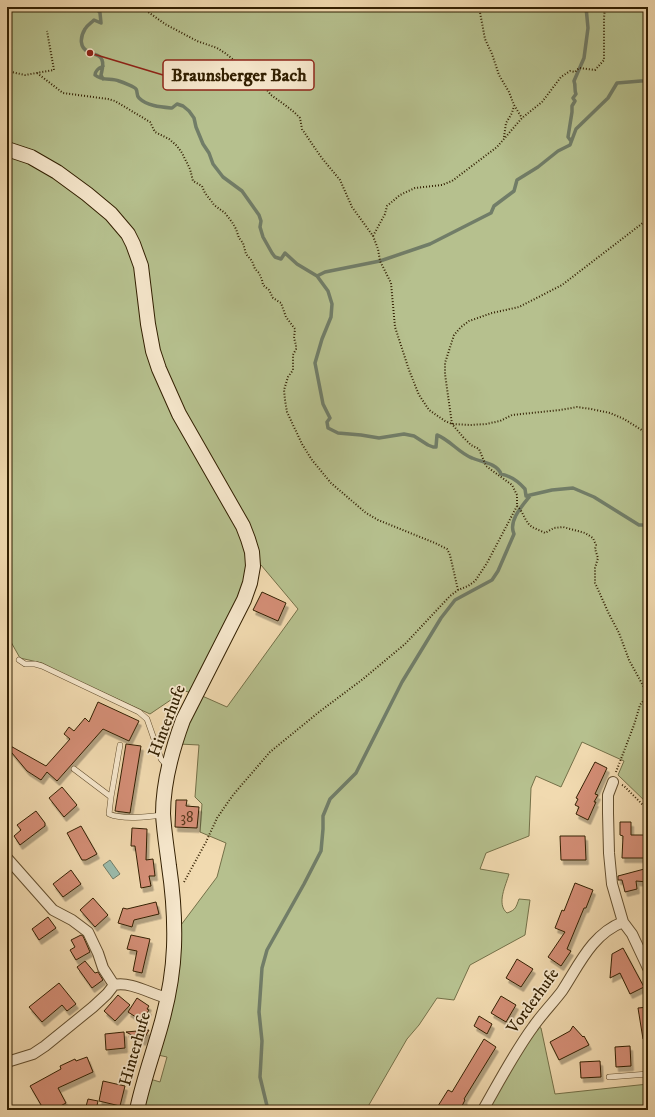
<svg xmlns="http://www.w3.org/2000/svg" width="655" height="1117" viewBox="0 0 655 1117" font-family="'IM FELL DW Pica',serif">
	<defs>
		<filter id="shadow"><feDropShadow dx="2.5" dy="4.5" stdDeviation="0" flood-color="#0004"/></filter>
	</defs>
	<rect width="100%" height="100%" fill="#f1dab0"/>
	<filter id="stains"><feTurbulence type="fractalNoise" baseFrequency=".005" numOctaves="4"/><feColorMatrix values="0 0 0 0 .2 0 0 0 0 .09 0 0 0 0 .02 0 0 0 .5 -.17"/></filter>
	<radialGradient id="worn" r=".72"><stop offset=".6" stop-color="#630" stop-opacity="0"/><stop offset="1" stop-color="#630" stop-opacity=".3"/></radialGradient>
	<path fill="#b6c08e" stroke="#747048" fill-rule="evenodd" d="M 7,7 L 648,7 L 648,804 L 618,775 L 624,761 L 582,742 L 561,787 L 536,776 L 531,788 L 529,836 L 486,853 L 480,869 L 509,874 C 506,885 496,904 507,913 C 516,910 516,907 519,899 L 530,900 L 525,935 L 470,965 L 454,1000 L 437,998 L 419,1025 L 407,1039 L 366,1110 L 143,1110 L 150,1079 L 160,1082 L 167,1057 L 158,1055 L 181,925 L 217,877 L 226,843 L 200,832 L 202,804 L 195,797 L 199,745 L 179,744 L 199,694 L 184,691 L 150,714 L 65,675 L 42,663 L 20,658 L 7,635 ZM 261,565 L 298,609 L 227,707 L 200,695 L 250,597 Z
		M 539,1027 L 541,1028 L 555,1094 L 648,1084 L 648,1110 L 485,1110 L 522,1048 Z"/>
	<path fill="#9bbbac" stroke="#717d68" d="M 110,860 L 120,874 L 113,879 L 103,865 Z"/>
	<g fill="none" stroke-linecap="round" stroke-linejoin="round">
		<path stroke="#717d68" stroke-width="3.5" d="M 96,7 L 100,13 L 101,23 L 94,20 C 91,23 87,25 85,29 C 80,37 79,48 89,52 C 94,55 100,54 102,60 C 104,65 102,70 101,75 L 103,79
			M 103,66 C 99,68 95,71 95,75 C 102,81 111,78 119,81 C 122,82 135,87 136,89 C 138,92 136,95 139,98 C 147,106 161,107 172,108 L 177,104 L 183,106 L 189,111 L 194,118 L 196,127 L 203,144 L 209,153 L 213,164 L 223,177 L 242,191 L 259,215 L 261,221 L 260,227 L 263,237 L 272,253 L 275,257 L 281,259 L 285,253 L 297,264 L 317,276 L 328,291 L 332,304 L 331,317 L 322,339 L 315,363 L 323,404 L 330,418 L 327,422 L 328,428 L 338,433 L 361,435 L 379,438 L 404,434 L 414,436 L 428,445 L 433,447 L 436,447 L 437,435 C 450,440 459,453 472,458 C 481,462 497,463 501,474 C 511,476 518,481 525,489 L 526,496 L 552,490 L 573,488 L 594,497 L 639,525 L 648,525
			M 571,141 L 568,137 L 572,112 L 572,106 L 575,101 L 573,98 L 576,94 C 574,90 576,86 574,81 L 584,58 L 588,28 L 586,7
			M 317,276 L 325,272 L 380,261 L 430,244 L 491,213 L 494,206 L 514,191 L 517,180 L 538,167 L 558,151 L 570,145 L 576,129 L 608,98 L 617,83 L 641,81 L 648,81
			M 268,1110 L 260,1077 L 262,1041 L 259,1012 L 262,968 L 267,950 L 304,884 L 321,851 L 323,829 L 323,816 L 330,799 L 356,773 L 402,682 L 441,618 L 455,600 L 492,580 L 498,571 L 514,534 C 508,521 522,506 530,496"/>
	</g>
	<path fill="#d48e76" stroke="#332002" filter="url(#shadow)" d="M 262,592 L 286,603 L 278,621 L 253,610 Z
		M 98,702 L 139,721 L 129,741 L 103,729 L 57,781 L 47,772 L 41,780 L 27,771 L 7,747 L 7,744 L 46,766 L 70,739 L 64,734 L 69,727 L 74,731 L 85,718 L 89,722 Z
		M 126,744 L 141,746 L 130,813 L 115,811 Z
		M 595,762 L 607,768 L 595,794 L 598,795 L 594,802 L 596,802 L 588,820 L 576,814 L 579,807 L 575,805 L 578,799 L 576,798 Z
		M 62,787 L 77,805 L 64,817 L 49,798 Z
		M 176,800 L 187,800 L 186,806 L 199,807 L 197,828 L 175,827 Z
		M 36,811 L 45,823 L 45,826 L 20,845 L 14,836 L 21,830 L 17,825 Z
		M 620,822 L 631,822 L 631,835 L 648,835 L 648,858 L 622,858 L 623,836 L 620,835 Z
		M 81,826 L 97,854 L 86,860 L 82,860 L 67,833 Z
		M 132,828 L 147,829 L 146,860 L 153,859 L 155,876 L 149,876 L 151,886 L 141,888 L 135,846 L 131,846 Z
		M 560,836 L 585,836 L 586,860 L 561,860 Z
		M 648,868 L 648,882 L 636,881 L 637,889 L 625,892 L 622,880 L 618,880 L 618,876 Z
		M 71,870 L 81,884 L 63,897 L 53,884 Z
		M 575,883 L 593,890 L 586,908 L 584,908 L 567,949 L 571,951 L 561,966 L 548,957 L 565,932 L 555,928 L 562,910 L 564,911 Z
		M 93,898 L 108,915 L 95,927 L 80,910 Z
		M 156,902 L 159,914 L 134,920 L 132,927 L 118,923 L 123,908 L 127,909 Z
		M 48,917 L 56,928 L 39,940 L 32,929 Z
		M 81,935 L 83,936 L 90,952 L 76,960 L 70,950 L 75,947 L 71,940 Z
		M 131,935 L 150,939 L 142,973 L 133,971 L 137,951 L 127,949 Z
		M 623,948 L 644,987 L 630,994 L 620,973 L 610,978 L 612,954 Z
		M 517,959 L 533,969 L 521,987 L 506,978 Z
		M 85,961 L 95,973 L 98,972 L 103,980 L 92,988 L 77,967 Z
		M 59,983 L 76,1004 L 67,1011 L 62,1005 L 42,1022 L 29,1007 Z
		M 118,995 L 130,1005 L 115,1021 L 104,1011 Z
		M 501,996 L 516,1005 L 506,1022 L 491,1013 Z
		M 137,998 L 149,1006 L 147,1009 L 149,1010 L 142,1021 L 128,1012 Z
		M 648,1007 L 648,1039 L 643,1039 L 638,1008 Z
		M 479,1016 L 492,1024 L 487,1034 L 474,1026 Z
		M 573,1026 L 583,1037 L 584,1036 L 589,1045 L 559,1060 L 550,1042 L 570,1031 Z
		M 149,1030 L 143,1041 L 126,1032 Z
		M 124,1032 L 125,1048 L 106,1050 L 105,1034 Z
		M 484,1039 L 496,1047 L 464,1099 L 465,1100 L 460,1110 L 445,1110 L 438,1106 L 448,1090 L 452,1092 Z
		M 630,1046 L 631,1066 L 616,1067 L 615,1047 Z
		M 87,1057 L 93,1072 L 58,1088 L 66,1103 L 53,1110 L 44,1110 L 30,1086 L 61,1069 L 60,1066 L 75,1059 L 76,1061 Z
		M 600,1061 L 601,1077 L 581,1078 L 580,1062 Z
		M 103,1081 L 125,1086 L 120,1106 L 99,1101 Z
		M 88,1099 L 98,1101 L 96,1110 L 85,1110 Z"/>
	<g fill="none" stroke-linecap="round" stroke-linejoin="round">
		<g stroke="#624e2e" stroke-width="6">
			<path id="lane" d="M 19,660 L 25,664 L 35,664 L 42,666 L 139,712 L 147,719 L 161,759 L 166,765
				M 74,769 L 111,797 L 109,814 C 123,820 147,817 162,815
				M 111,797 L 120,745
				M 609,1077 L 648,1074"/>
		</g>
		<g stroke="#624e2e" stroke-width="12">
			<path id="street" d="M 613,782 L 608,795 L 608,813 L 609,853 L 612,884 L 623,922 L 632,934 L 648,968
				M 7,858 L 53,910 L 72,920 L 88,932 L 98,953 L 103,968 L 114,985
				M 7,1062 L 33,1054 L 45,1046 L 93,1007 L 107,994 L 114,985 C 130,981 151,994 167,998
				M 483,1110 C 499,1082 514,1053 533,1027 C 542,1014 553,1003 562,991 C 579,965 592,934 623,922"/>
		</g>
		<g stroke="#332002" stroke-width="16">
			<path id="secondary" d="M 7,149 L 31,157 L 57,172 L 87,194 L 111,214 L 128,234 L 133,244 L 141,266 L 148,324 L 153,351 L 159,369 L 179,414 L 243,526 L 248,539 L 252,552 L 253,566 L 250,583 L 244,600 L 183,720 C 172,750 163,782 163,814 C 164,832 167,849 169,866 C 173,893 175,920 174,947 C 173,974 168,1000 161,1025 C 153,1054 143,1081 137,1110"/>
		</g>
		<path stroke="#332002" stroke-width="2" stroke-dasharray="1 2" stroke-linecap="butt" d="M 141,7 L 165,24 L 197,41 L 217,48 L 225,53 L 259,80 L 271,95 L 285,105 L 294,112 L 300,118 L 302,129 L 321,157 L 340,180 L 352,207 L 373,236 L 378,249 L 380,261 L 391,283 L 395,327 L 409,370 L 419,395 L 429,410 L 445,421 L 452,424 L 470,425 L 486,424 L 500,421 L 512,415 L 560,410 L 577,407 L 591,409 L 610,413 L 624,419 L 648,434
			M 479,7 L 485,39 L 492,54 L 499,75 L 509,92 L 514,105 L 522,118
			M 7,71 L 25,75 L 54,70 L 47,31
			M 37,73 L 63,93 L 108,99 L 115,101 L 150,122 L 155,132 L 169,139 L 177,146 L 182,153 L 190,169 L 193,181 L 202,186 L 205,193 L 212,202 L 214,205 L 225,213 L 232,222 L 236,229 L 239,238 L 243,243 L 246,254 L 252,261 L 255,269 L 259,273 L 262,280 L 263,285 L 269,290 L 273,298 L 281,303 L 286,317 L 295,329 L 294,338 L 296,345 L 296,349 L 293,355 L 293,370 L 288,377 L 284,390 L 285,400 L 287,412 L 302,444 L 312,460 L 331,483 L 366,513 L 378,520 L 435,543 L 447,549 L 450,555 L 458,590
			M 504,137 L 506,123 L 512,113 L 514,106
			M 373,236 L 385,214 L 387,206 L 400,195 L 415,188 L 442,185 L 452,181 L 497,147 L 522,118 L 542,102 L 561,77 L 570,71 L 575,72 L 579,68 L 595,70 L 604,60 L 604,18 L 605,7
			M 648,281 L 644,289 L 646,309 L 648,314
			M 517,506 C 522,510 524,518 528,523 C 531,528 540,530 545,533 L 554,528 L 563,527 L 585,533 L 593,538 L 596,545 L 595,549 L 598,558 L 595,568 L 595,583 L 609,614 L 619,633 L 629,660 L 646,691 L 647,696 L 640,705 L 634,725 L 616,772
			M 622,785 L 624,786 L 648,810
			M 184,882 L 206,842 L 217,818 L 233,795 L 270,752 L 319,712 L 363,679 L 405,644 L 450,596 L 458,590 L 468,586 L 475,581 L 487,563 L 517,506 L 517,495 L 512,485 L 486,466 L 479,449 L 471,445 L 463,437 L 452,424 L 445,374 L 445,363 L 454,335 L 461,327 L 469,321 L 492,313 L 519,307 L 562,285 L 648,219"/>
		<use href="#lane" stroke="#f6e7cc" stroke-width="5"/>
		<use href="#street" stroke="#f6e7cc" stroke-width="10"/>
		<use href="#secondary" stroke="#f6e7cc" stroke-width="14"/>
	</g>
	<g text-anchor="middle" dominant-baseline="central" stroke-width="3.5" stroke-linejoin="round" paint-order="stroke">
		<g font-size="15" fill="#5b3c1f">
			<text x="187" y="817">38</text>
		</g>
		<g font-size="17" fill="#332002" stroke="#f6e7cc">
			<text transform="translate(167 721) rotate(-69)">Hinterhufe</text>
			<text transform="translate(533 1001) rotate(-54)">Vorderhufe</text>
			<text transform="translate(135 1049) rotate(-74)">Hinterhufe</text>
		</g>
	</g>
	<path fill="none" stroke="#8f2418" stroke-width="1.5" d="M90 53L163 75"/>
	<circle fill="#8f2418" stroke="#f6e7cc" stroke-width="1.5" cx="90" cy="53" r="4"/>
	<rect fill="#f6e7cc" stroke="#8f2418" stroke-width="1.5" x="163" y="60" width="151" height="30" rx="4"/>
	<g font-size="18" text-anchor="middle" font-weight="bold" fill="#332002">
		<text x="239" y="81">Braunsberger Bach</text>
	</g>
	<rect width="655" height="1117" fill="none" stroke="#f1dab0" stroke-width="24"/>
	<rect x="8" y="8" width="639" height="1101" fill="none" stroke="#332002" stroke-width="2"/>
	<rect x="12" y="12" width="631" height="1093" fill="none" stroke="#332002"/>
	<rect width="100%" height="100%" filter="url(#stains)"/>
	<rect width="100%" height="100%" fill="url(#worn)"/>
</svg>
